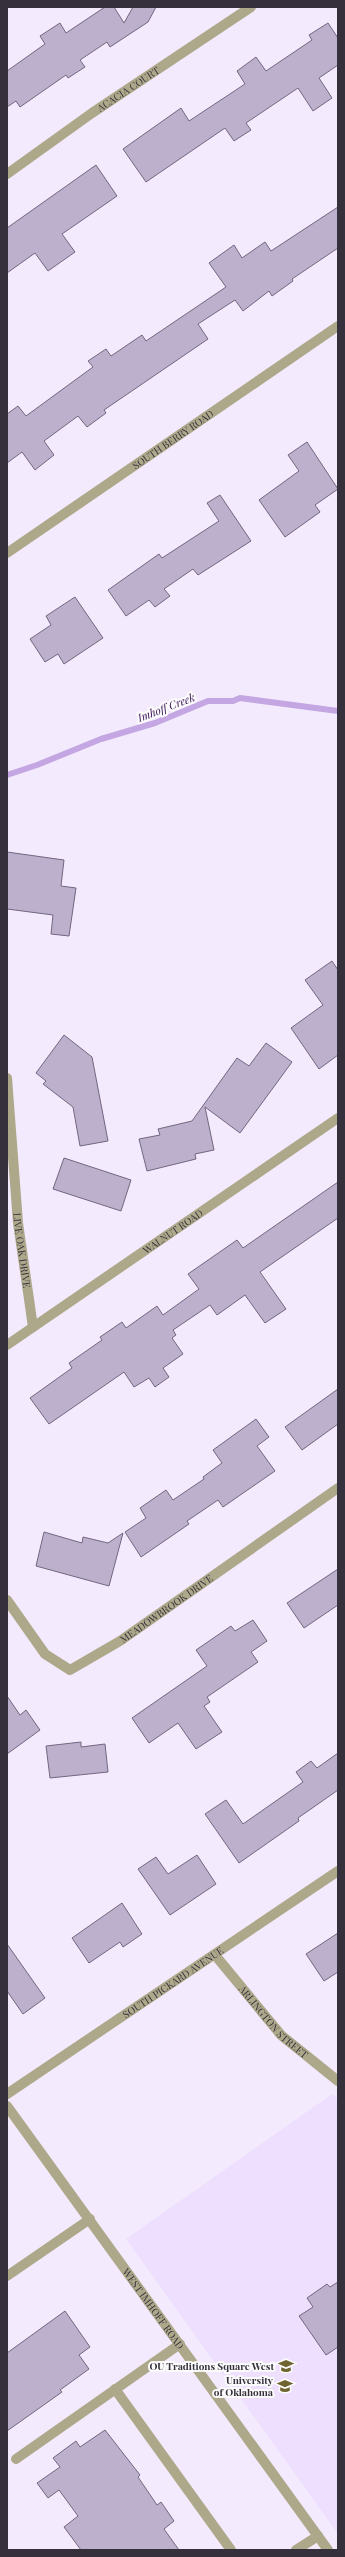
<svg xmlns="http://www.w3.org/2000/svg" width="345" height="2557" viewBox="0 0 345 2557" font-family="'Playfair Display',serif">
	<rect width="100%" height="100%" fill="#f3ebfd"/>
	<path fill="#eddffd" d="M 332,2094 L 338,2099 L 338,2534 L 126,2239 Z"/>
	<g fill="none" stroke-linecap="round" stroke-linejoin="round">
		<path stroke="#c3a6e2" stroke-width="6" d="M 7,775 L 37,765 L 101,739 L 155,723 L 208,701 L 233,701 L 240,698 L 338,711"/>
	</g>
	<path fill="#bdb0cd" stroke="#726680" d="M 105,7 L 114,7 L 124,23 L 133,7 L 156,7 L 148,22 L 110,47 L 107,42 L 80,60 L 85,67 L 68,78 L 66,75 L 20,107 L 16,101 L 7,107 L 7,71 L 45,44 L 40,36 L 60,23 L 66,33 Z
		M 328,23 L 338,38 L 338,65 L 319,78 L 332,98 L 313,111 L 298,88 L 246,123 L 251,130 L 234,141 L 225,128 L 146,182 L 123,149 L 181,108 L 189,121 L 245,84 L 237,71 L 256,57 L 266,71 L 312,40 L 309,35 Z
		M 96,165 L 117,196 L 62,234 L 75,252 L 48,271 L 35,253 L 7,273 L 7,228 Z
		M 338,207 L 338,248 L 292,279 L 293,281 L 272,296 L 269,291 L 243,311 L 235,300 L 198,324 L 208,339 L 104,410 L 106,413 L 87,427 L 78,416 L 44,441 L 54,455 L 35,470 L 22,452 L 7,463 L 7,414 L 18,406 L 26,416 L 93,367 L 88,361 L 106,349 L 111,356 L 142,335 L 146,341 L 226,287 L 209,263 L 234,245 L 242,258 L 265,242 L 271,251 Z
		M 307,442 L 338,489 L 315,505 L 320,512 L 285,537 L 259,500 L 299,471 L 288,455 Z
		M 220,495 L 251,541 L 198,575 L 193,569 L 164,589 L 170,596 L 155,607 L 149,600 L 126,616 L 108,590 L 159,554 L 162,558 L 219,521 L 207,503 Z
		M 75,597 L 103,638 L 64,664 L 58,654 L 45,662 L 30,639 L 51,625 L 46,616 Z
		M 7,852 L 64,860 L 61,886 L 76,888 L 69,936 L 51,934 L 53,915 L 7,909 Z
		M 332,961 L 338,970 L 338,1055 L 319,1069 L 291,1028 L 323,1005 L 305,980 Z
		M 64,1035 L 92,1057 L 108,1141 L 80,1146 L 73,1107 L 43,1084 L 46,1081 L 36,1073 Z
		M 266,1043 L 292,1062 L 240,1133 L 205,1107 L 214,1150 L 195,1154 L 196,1159 L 147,1171 L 139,1139 L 160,1135 L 158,1129 L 192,1121 L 237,1058 L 249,1066 Z
		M 64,1158 L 131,1180 L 121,1211 L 53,1189 Z
		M 338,1182 L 338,1218 L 260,1272 L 286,1309 L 265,1323 L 245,1295 L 217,1315 L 210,1305 L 173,1330 L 176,1335 L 172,1338 L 183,1354 L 163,1368 L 169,1377 L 155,1387 L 149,1378 L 134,1387 L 124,1372 L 49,1424 L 30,1398 L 72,1368 L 69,1363 L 102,1340 L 100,1337 L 122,1322 L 126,1328 L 157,1306 L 163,1315 L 199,1289 L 188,1274 L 237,1240 L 243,1248 Z
		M 338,1389 L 338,1424 L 302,1450 L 285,1427 Z
		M 256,1419 L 269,1437 L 257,1446 L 275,1471 L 223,1507 L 218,1500 L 187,1521 L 189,1524 L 141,1557 L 125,1532 L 146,1518 L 140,1508 L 166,1490 L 173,1500 L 204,1479 L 203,1477 L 222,1463 L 213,1450 Z
		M 44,1532 L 82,1543 L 83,1537 L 108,1543 L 123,1533 L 109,1586 L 36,1566 Z
		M 338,1569 L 338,1605 L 304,1628 L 287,1603 Z
		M 253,1620 L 267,1641 L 251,1652 L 258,1662 L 207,1697 L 210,1702 L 204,1706 L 222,1732 L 196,1749 L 178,1723 L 149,1743 L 132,1718 L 207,1666 L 196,1650 L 231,1626 L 235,1631 Z
		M 7,1696 L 20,1715 L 26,1710 L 40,1730 L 7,1754 Z
		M 81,1742 L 81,1747 L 105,1744 L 108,1772 L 50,1778 L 46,1746 Z
		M 338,1753 L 338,1790 L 298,1818 L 299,1821 L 239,1863 L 205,1814 L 226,1800 L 243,1824 L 303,1782 L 296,1772 L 311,1761 L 317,1768 Z
		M 197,1855 L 216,1884 L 170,1915 L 138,1869 L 156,1857 L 168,1874 Z
		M 122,1903 L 142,1934 L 123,1947 L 120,1942 L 89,1963 L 72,1938 Z
		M 338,1933 L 338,1972 L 324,1981 L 306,1954 Z
		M 7,1944 L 45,1998 L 23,2014 L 7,1991 Z
		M 338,2282 L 338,2347 L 326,2355 L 299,2316 L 313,2307 L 307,2298 L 327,2284 L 330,2287 Z
		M 65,2311 L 90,2347 L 79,2355 L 89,2369 L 60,2390 L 62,2392 L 7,2431 L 7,2353 Z
		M 105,2430 L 140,2475 L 138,2477 L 157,2505 L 161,2502 L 174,2521 L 164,2529 L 179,2550 L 81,2550 L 64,2527 L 78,2516 L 59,2490 L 48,2498 L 37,2483 L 60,2467 L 53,2458 L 76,2441 L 80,2447 Z"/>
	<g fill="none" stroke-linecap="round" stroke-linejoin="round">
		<g stroke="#aea88b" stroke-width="10">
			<path id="s1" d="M 7,174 L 92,113 L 251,7"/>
			<path id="s2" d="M 7,1078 L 18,1223 L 33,1327"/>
			<path id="s3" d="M 7,1345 L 338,1118"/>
			<path id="s4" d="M 7,1600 L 45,1654 L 70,1670 L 120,1641 L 338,1488"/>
			<path id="s5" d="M 215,1955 L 281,2035 L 338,2081"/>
			<path id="s6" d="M 7,2094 L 338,1871"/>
			<path d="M 7,2276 L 90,2219"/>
			<path d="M 115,2389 L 231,2550"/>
			<path d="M 16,2459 L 180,2344"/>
			<path d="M 296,2550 L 318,2536"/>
		</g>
		<g stroke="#aea88b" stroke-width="10">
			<path id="s7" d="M 7,553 L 338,326"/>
			<path id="s8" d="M 7,2106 L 328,2550"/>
		</g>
	</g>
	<defs>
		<g id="university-bare" transform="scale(1.2)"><path d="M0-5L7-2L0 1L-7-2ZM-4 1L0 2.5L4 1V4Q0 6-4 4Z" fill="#706431" stroke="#fcfcfc" stroke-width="2.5" paint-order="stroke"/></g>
	</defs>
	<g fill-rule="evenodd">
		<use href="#university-bare" x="286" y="2366"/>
		<use href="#university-bare" x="285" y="2386"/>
	</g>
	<g text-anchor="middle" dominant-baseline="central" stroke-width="4" stroke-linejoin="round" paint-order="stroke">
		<g font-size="10" fill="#35303c" stroke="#fcfcfc">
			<text stroke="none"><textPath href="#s1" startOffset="148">ACACIA COURT</textPath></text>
			<text stroke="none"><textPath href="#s7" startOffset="201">SOUTH BERRY ROAD</textPath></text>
			<text stroke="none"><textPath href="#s3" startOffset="201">WALNUT ROAD</textPath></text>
			<text stroke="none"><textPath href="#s2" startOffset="173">LIVE OAK DRIVE</textPath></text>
			<text stroke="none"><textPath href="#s4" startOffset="210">MEADOWBROOK DRIVE</textPath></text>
			<text stroke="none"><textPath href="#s6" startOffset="200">SOUTH PICKARD AVENUE</textPath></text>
			<text stroke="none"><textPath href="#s5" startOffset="89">ARLINGTON STREET</textPath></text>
			<text stroke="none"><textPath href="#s8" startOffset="250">WEST IMHOFF ROAD</textPath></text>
		</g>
		<g font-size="10" font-weight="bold" fill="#35303c" stroke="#fcfcfc" text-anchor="end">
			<text x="274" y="2366">OU Traditions Square West</text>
			<text x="273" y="2380">University<tspan x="273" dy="12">of Oklahoma</tspan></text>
		</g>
		<g font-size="11" font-style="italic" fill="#3b1359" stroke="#fcfcfc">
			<text transform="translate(166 707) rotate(-21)">Imhoff Creek</text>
		</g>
	</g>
	<rect width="345" height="2557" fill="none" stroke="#35303c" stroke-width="16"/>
</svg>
